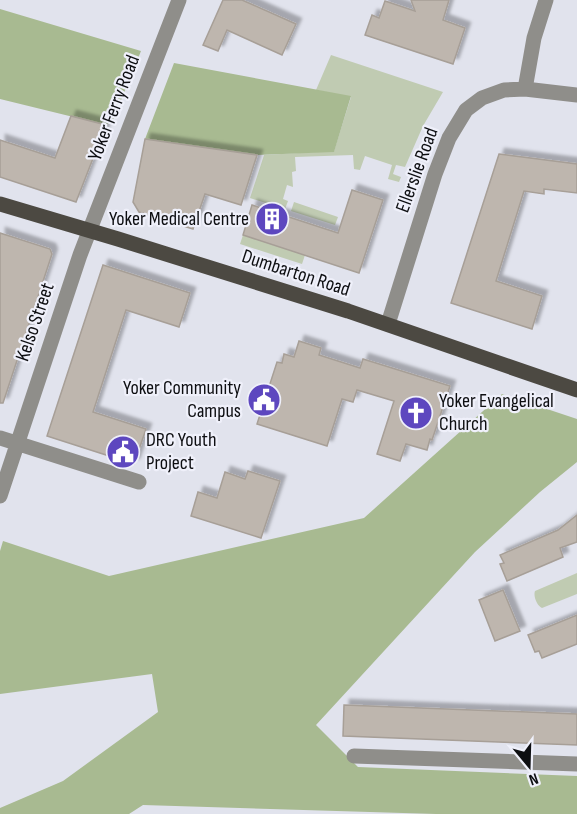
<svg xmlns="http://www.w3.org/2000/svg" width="577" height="814" viewBox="0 0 577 814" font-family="'Sofia Sans Condensed',sans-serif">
	<defs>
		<filter id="shadow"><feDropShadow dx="5.5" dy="-5.5" stdDeviation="1.5" flood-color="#0004"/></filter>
	</defs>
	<rect width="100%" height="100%" fill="#e1e3ed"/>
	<path fill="#c0cbb2" d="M 331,55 L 443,92 L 423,126 L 405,167 L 396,165 L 393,174 L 401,177 L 399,182 L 388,179 L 392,165 L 365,156 L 360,170 L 354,169 L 353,155 L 295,157 L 296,171 L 292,172 L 293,187 L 287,185 L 283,199 L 288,201 L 285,209 L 250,198 L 264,155 L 334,151 L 351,97 L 316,90 Z
		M 294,202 L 338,217 L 335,225 L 291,211 Z
		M 243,235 L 305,255 L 302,264 L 240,244 Z
		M 577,573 L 577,594 L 542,608 C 537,606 533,596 535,591 Z"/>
	<path fill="#a8ba91" d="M 0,9 L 141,51 L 113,120 L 106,125 L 0,99 Z
		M 174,63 L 351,96 L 334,152 L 257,155 L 145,139 Z
		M 502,394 L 577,419 L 577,462 L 540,492 L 475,552 L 316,725 L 358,767 L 577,776 L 577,814 L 436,814 L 143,805 L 129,814 L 0,814 L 0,808 L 63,781 L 158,712 L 152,674 L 0,694 L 0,551 L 3,541 L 109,576 L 364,518 Z"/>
	<path fill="#beb6ae" stroke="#a79f97" stroke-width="1.5" filter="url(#shadow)" d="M 223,0 L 242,0 L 296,24 L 282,55 L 227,30 L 218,51 L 203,45 Z
		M 411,0 L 449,0 L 443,20 L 465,28 L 453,64 L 365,35 L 372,15 L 379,18 L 385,1 L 415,11 Z
		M 71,116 L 106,125 L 76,202 L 0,177 L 0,140 L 55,158 Z
		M 145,139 L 257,155 L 241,205 L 205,194 L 193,229 L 139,212 L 133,202 Z
		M 499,154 L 577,164 L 577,193 L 544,189 L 544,194 L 524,191 L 496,281 L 542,296 L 532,329 L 451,303 Z
		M 352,190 L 383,200 L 359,273 L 243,235 L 252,205 L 338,233 Z
		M 0,233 L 50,249 L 52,254 L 3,403 L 0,403 Z
		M 103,265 L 190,293 L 179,327 L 126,310 L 93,412 L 146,429 L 134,464 L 47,436 Z
		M 299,341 L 321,348 L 319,355 L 360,368 L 363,359 L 450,386 L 432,440 L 430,439 L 427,450 L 406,444 L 400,461 L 377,454 L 394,401 L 357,390 L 353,402 L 342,399 L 327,446 L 257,424 L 277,362 L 282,363 L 284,354 L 294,357 Z
		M 248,471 L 280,481 L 261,538 L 191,516 L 198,492 L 217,498 L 225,472 L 245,479 Z
		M 577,515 L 577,542 L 560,548 L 563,557 L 507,581 L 500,564 L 504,563 L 500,555 L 558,530 Z
		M 503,590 L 520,631 L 495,641 L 479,600 Z
		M 577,615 L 577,644 L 542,658 L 539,651 L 535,652 L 528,635 Z
		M 344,705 L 577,714 L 577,745 L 343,736 Z"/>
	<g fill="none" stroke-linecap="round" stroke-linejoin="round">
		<path stroke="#8f8e8a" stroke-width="15" d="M 525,89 L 534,38 L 546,0
			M 388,324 L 435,174 L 449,138 L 466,110 L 482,98 L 504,90 L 525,89 L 577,95
			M 0,438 L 139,482
			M 0,496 L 80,255 L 179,0
			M 354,756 L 577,764"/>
		<path stroke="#4c4942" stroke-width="15" d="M 0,204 L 118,239 L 348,311 L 577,390"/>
	</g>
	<defs>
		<g id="building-disc" transform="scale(1.725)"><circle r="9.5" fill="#5d47bf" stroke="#eff0fa"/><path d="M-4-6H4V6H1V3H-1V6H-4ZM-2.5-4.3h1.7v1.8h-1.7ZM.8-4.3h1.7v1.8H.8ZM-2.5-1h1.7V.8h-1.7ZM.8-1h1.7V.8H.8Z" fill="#fff"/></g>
		<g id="civic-disc" transform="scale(1.725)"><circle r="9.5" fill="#5d47bf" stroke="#eff0fa"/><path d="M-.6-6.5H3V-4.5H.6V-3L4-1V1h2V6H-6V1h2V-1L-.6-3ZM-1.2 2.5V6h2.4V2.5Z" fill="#fff"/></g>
		<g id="church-disc" transform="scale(1.725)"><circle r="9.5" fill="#5d47bf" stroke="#eff0fa"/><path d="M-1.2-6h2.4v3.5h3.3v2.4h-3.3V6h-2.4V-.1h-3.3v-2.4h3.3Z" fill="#fff"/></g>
	</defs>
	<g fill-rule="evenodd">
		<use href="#building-disc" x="272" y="219"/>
		<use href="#civic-disc" x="264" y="400"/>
		<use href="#church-disc" x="416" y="413"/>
		<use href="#civic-disc" x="123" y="452"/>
	</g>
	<g text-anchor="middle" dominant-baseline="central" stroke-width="4.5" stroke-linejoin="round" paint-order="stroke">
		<g font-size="20" fill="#0d0e11" stroke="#eff0fa">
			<text transform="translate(114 108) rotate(-69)">Yoker Ferry Road</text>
			<text transform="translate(417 170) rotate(-70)">Ellerslie Road</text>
			<text transform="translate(296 273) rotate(18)">Dumbarton Road</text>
			<text transform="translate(35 322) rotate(-71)">Kelso Street</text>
		</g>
		<g font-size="20" fill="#0d0e11" stroke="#eff0fa" text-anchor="end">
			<text x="249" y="219">Yoker Medical Centre</text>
			<text x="241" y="388">Yoker Community<tspan x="241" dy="23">Campus</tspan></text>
			<text x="439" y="401" text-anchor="start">Yoker Evangelical<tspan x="439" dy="23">Church</tspan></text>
			<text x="146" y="440" text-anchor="start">DRC Youth<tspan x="146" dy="23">Project</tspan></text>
		</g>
	</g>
	<g transform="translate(529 766) rotate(161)" stroke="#eff0fa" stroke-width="4.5" paint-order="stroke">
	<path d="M0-4.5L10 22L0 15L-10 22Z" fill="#0d0e11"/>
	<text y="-9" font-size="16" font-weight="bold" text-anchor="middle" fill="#0d0e11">N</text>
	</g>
</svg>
